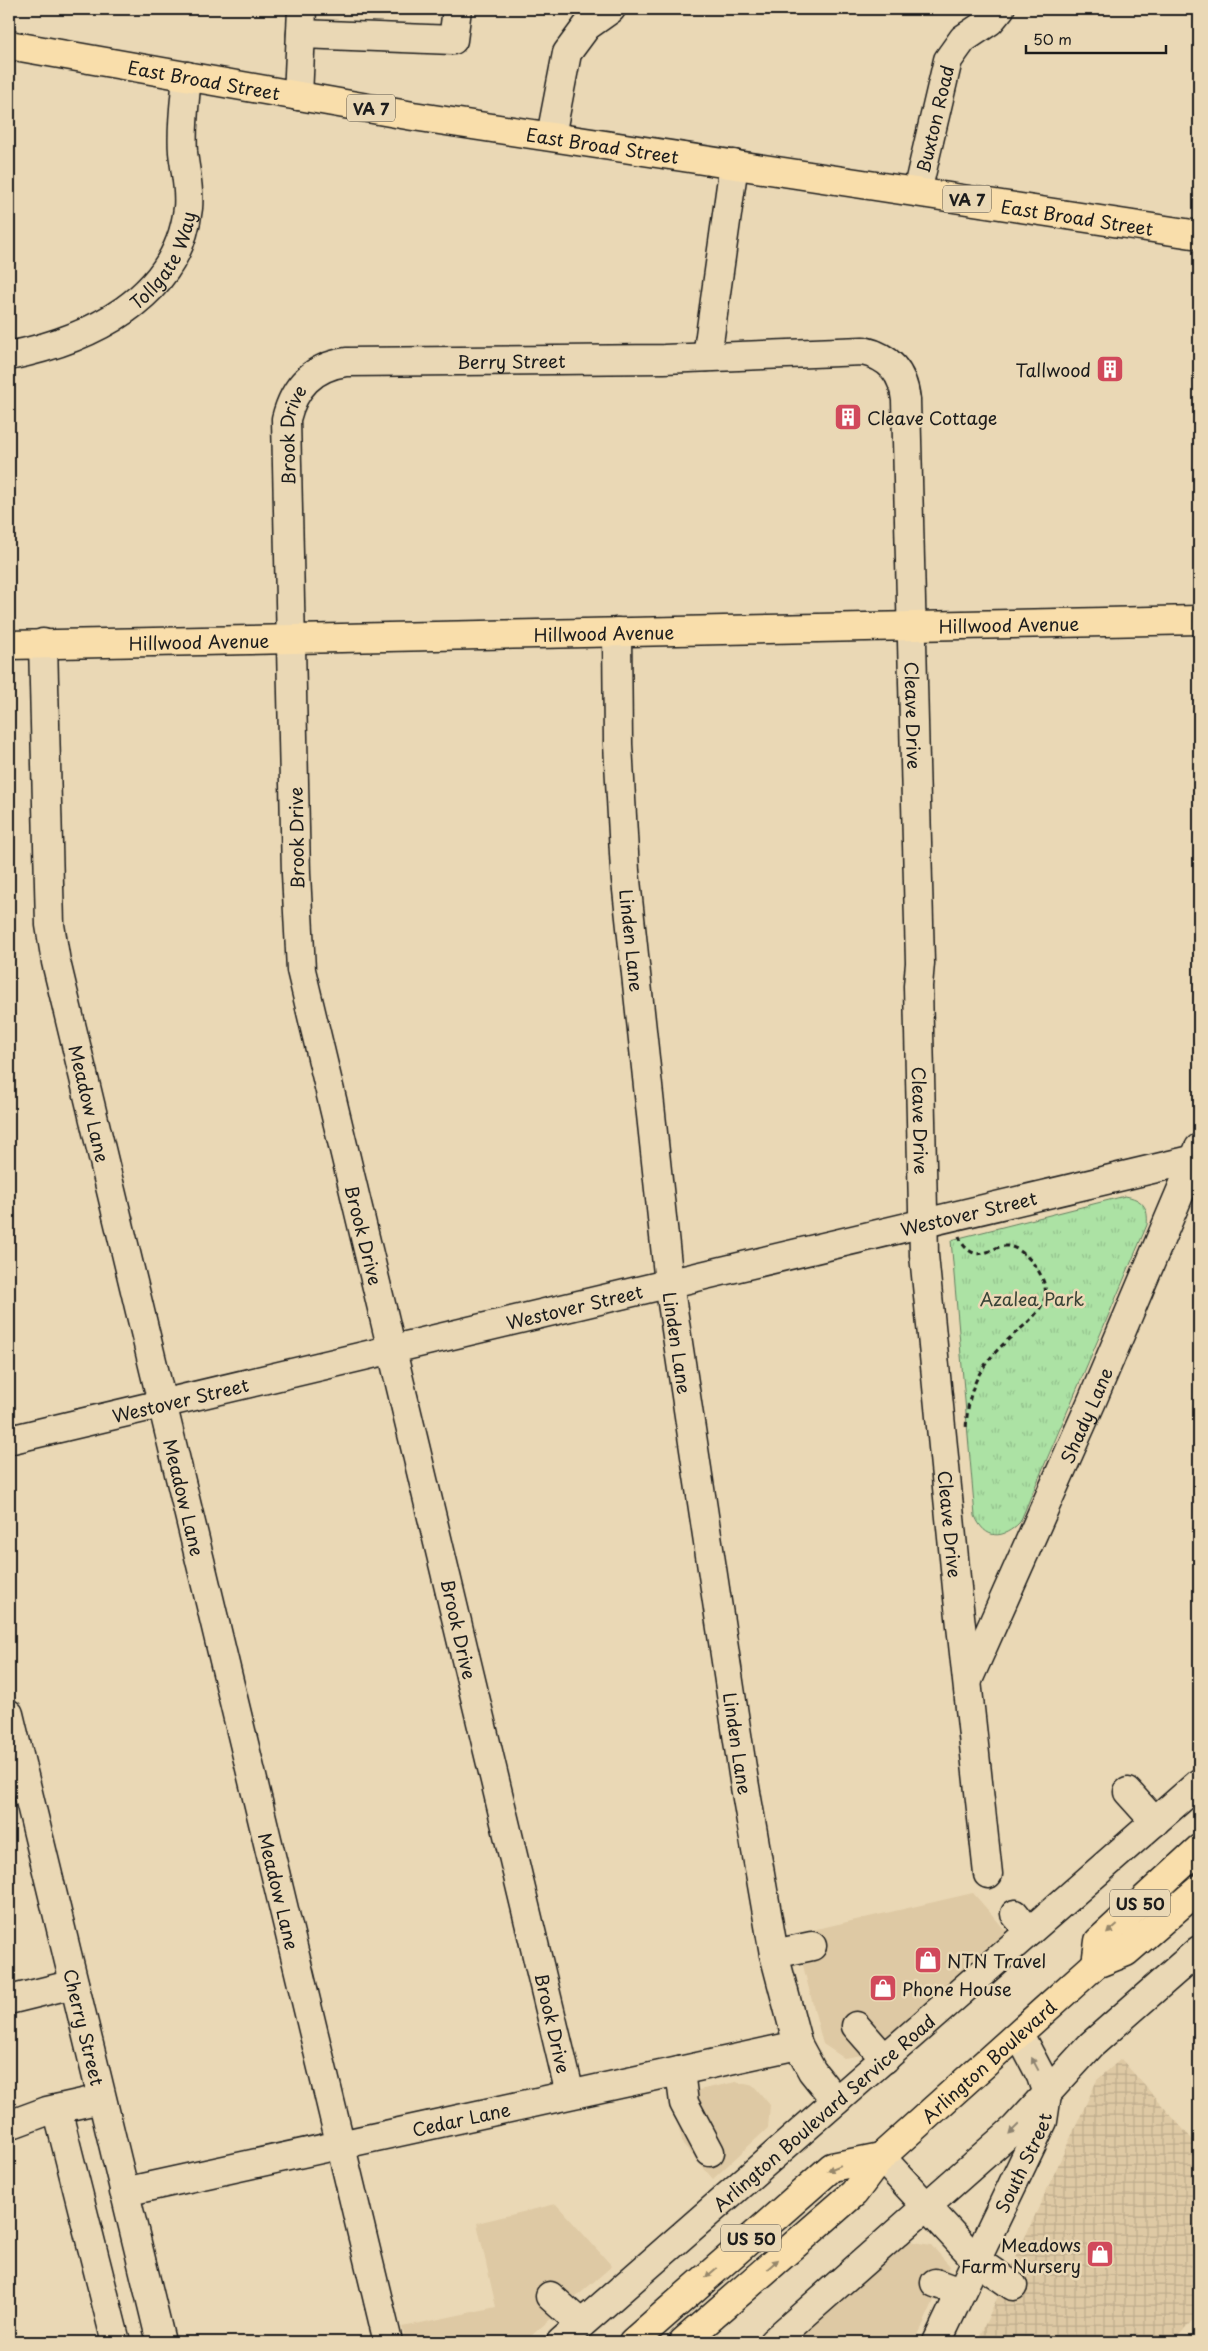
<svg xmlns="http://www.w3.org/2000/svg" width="1208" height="2351" viewBox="0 0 1208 2351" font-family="'Playpen Sans',sans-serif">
	<defs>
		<pattern id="industrial-grid" width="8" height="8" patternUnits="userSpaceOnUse" patternTransform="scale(1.25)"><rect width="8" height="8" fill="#dec9a4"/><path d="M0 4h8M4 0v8" fill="none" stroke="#beac8d"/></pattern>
		<pattern id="park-tufts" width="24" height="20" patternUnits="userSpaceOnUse" patternTransform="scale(1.25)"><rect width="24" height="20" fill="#ace2a4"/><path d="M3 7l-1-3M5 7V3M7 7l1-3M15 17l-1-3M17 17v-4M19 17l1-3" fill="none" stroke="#93c18d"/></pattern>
	</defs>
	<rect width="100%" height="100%" fill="#ead8b5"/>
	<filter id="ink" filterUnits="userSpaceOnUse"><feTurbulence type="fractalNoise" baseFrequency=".02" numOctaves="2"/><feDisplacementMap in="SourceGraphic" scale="10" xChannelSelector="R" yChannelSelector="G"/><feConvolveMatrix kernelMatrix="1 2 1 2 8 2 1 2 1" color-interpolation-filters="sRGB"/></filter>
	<g filter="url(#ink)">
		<path fill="#dec9a4" d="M 973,1893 L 1007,1932 L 869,2054 L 844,2058 L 823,2044 L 795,1934 Z
			M 736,2082 L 754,2086 L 770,2105 L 768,2128 L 713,2179 L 683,2144 L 671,2096 Z
			M 556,2204 L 612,2266 L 524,2342 L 405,2342 L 402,2327 L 496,2307 L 477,2223 Z
			M 904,2240 L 931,2245 L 950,2266 L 915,2342 L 786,2342 Z"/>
		<path fill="url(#industrial-grid)" d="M 1121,2059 L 1199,2147 L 1199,2315 L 1172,2342 L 977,2342 L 1097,2080 Z"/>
		<path fill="url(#park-tufts)" stroke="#647f60" d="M 1125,1196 C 1142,1199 1149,1207 1147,1225 L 1020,1522 C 1003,1540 985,1540 975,1516 L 951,1240 Z"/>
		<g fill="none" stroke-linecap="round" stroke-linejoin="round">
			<g stroke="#1c1c1c" stroke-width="31">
				<g id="minor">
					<path d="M 301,34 L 453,40 L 457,9"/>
					<path d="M 298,96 L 302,9"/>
					<path d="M 551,136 L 567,53 L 587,26 L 611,9"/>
					<path id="s1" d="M 917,192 L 948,60 L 963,39 L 990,21 L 1000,9"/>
					<path id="s2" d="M 9,356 C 88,340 178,299 188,208 C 190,189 185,171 183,152 C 181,127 185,101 187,76"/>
					<path d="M 707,357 L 734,164"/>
					<path id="s3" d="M 617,632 L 618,744 L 625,871 L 669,1283 L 744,1781 L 774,1954 L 798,2045 L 812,2071 L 836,2101"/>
					<path id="s4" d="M 43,643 L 50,925 L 56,962 L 388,2342"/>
					<path id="s5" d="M 9,1440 L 1199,1158"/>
					<path id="s6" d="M 968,1680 L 1092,1401 L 1199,1148"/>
					<path id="s7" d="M 9,1714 L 161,2342"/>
					<path d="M 1128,1792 L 1155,1822"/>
					<path d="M 1015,1914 L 1029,1932"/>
					<path d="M 774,1954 L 812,1946"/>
					<path d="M 9,2000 L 74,1984"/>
					<path d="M 856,2026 L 885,2059"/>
					<path d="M 680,2071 L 684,2103 L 710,2152"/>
					<path id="s8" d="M 570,2094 L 301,970 L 296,874 L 286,419 C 294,387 312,367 346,362 L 664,359 L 863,351 C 890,357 903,373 906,400 L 920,963 L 918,986 L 924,1255 L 958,1598 L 988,1874"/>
					<path d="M 57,2109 L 116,2342"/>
					<path d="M 9,2125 L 47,2111 L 101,2099"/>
					<path d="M 881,2157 L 977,2261 L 1013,2286"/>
					<path id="s9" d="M 124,2192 L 798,2045"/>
					<path d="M 935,2283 L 960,2292"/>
					<path d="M 550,2296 L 581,2324"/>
					<path id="s10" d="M 561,2342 L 1199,1783"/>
					<path d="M 773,2342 L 1015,2128 L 1091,2045 L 1199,1950"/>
					<path id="s11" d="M 937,2342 L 1043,2121 L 1047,2094 L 1041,2076 L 1019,2034"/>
				</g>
			</g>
			<g stroke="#1c1c1c" stroke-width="31">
				<g id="major">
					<path id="s12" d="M 9,45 L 413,116 L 1199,235"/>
					<path id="s13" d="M 9,645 L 1199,620"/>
				</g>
			</g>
			<g stroke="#1c1c1c" stroke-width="31">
				<g id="highway">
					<path d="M 1096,1964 L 1099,1941 L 1199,1849"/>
					<path d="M 633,2342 L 832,2167 L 881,2157"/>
					<path id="s14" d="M 683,2342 L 854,2193 L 881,2157 L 1096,1964 L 1126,1952 L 1199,1889"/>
				</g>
			</g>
			<path stroke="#1c1c1c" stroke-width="3" stroke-dasharray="5 4" stroke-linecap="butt" d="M 959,1236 C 961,1243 966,1250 974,1253 C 985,1257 995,1245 1007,1246 C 1026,1247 1052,1282 1044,1300 C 1038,1316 1023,1326 1011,1337 C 979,1366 968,1386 966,1430"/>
			<use href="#minor" stroke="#ead8b5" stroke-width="28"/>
			<use href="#major" stroke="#f9deab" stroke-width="28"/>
			<use href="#highway" stroke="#f9deab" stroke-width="28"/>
		</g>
		<defs><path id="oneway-solid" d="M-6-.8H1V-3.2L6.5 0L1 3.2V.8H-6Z" transform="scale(1.25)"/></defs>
		<g fill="#96876b">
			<use href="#oneway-solid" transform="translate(1112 1929) rotate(138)"/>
			<use href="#oneway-solid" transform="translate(834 2168) rotate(157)"/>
			<use href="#oneway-solid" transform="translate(773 2264) rotate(-41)"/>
			<use href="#oneway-solid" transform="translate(711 2273) rotate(139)"/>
		</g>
		<g fill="#8d8370">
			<use href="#oneway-solid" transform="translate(1035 2064) rotate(-118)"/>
			<use href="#oneway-solid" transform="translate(1014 2129) rotate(136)"/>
		</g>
	</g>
	<defs>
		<g id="building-square" transform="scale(1.4375)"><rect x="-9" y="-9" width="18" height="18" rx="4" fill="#d1495b" stroke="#ead8b5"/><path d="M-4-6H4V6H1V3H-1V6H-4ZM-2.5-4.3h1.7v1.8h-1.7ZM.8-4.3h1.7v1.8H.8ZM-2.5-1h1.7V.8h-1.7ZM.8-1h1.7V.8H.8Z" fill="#fff"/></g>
		<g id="shop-square" transform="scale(1.4375)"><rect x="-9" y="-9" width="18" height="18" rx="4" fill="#d1495b" stroke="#ead8b5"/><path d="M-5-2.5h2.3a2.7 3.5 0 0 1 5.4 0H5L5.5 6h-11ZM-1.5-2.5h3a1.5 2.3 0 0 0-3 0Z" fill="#fff"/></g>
	</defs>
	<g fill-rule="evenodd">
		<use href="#building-square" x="1110" y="369"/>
		<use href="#building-square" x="848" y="417"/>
		<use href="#shop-square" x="928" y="1960"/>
		<use href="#shop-square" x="883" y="1988"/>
		<use href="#shop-square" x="1100" y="2254"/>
	</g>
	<g text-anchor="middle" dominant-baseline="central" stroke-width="5" stroke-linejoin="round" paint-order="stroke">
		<g fill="#ead8b5" stroke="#5a544a" stroke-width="1">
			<rect x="347" y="94.5" width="48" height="27" rx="4"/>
			<rect x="943" y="185.5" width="48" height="27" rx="4"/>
			<rect x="1110" y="1889.5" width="60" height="27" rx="4"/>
			<rect x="721" y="2224.5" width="60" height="27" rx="4"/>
		</g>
		<g font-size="16" font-weight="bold" fill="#1c1c1c">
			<text x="371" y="108">VA 7</text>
			<text x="967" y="199">VA 7</text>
			<text x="1140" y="1903">US 50</text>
			<text x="751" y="2238">US 50</text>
		</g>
		<g font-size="18" fill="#1c1c1c" stroke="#ead8b5">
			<text stroke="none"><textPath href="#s12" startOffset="198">East Broad Street</textPath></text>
			<text stroke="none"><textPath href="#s1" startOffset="75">Buxton Road</textPath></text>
			<text stroke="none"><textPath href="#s12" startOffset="602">East Broad Street</textPath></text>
			<text stroke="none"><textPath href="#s12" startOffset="1082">East Broad Street</textPath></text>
			<text stroke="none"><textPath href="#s2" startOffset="190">Tollgate Way</textPath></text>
			<text stroke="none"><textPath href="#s8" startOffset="1961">Berry Street</textPath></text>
			<text stroke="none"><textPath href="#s8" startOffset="1692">Brook Drive</textPath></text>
			<text stroke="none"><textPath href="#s13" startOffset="1000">Hillwood Avenue</textPath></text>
			<text stroke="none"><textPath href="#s13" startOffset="595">Hillwood Avenue</textPath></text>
			<text stroke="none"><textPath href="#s13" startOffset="190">Hillwood Avenue</textPath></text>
			<text stroke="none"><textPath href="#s8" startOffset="2699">Cleave Drive</textPath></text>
			<text transform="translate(296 838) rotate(-91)">Brook Drive</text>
			<text stroke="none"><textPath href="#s3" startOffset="309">Linden Lane</textPath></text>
			<text stroke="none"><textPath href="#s4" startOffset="465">Meadow Lane</textPath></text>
			<text stroke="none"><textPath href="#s8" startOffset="3104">Cleave Drive</textPath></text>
			<text stroke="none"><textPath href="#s5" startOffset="986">Westover Street</textPath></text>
			<text transform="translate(364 1235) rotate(76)">Brook Drive</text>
			<text stroke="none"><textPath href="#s5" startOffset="581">Westover Street</textPath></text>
			<text stroke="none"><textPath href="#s3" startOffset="714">Linden Lane</textPath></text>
			<text stroke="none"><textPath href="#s5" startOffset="176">Westover Street</textPath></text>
			<text stroke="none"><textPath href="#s6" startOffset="290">Shady Lane</textPath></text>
			<text stroke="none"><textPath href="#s4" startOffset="870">Meadow Lane</textPath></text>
			<text stroke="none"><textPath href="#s8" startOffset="3509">Cleave Drive</textPath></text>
			<text transform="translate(459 1629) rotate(77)">Brook Drive</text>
			<text stroke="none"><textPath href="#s3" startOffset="1119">Linden Lane</textPath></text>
			<text stroke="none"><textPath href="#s4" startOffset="1275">Meadow Lane</textPath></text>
			<text transform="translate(553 2023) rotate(77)">Brook Drive</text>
			<text stroke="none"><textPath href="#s7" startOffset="322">Cherry Street</textPath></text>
			<text stroke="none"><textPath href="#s14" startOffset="416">Arlington Boulevard</textPath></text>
			<text stroke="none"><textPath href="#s10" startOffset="349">Arlington Boulevard Service Road</textPath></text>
			<text stroke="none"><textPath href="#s9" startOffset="345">Cedar Lane</textPath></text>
			<text stroke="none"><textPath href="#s11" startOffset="199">South Street</textPath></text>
		</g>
		<g font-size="18" fill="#1c1c1c" stroke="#ead8b5" text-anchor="start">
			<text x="1091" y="369" text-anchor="end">Tallwood</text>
			<text x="867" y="417">Cleave Cottage</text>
			<text x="947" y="1960">NTN Travel</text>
			<text x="902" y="1988">Phone House</text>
			<text x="1081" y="2244" text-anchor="end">Meadows<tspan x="1081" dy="21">Farm Nursery</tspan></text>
		</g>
		<g font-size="18" fill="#394437" stroke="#ead8b5">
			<text x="1032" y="1298">Azalea Park</text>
		</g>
	</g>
	<rect width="1208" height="2351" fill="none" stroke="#ead8b5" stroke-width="30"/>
	<rect x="15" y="15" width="1178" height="2321" fill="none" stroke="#1c1c1c" stroke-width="2" filter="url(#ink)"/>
	<path d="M1026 45v8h140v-8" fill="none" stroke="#1c1c1c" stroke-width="2.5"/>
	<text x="1033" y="45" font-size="15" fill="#1c1c1c" stroke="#ead8b5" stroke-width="4" paint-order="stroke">50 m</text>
</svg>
